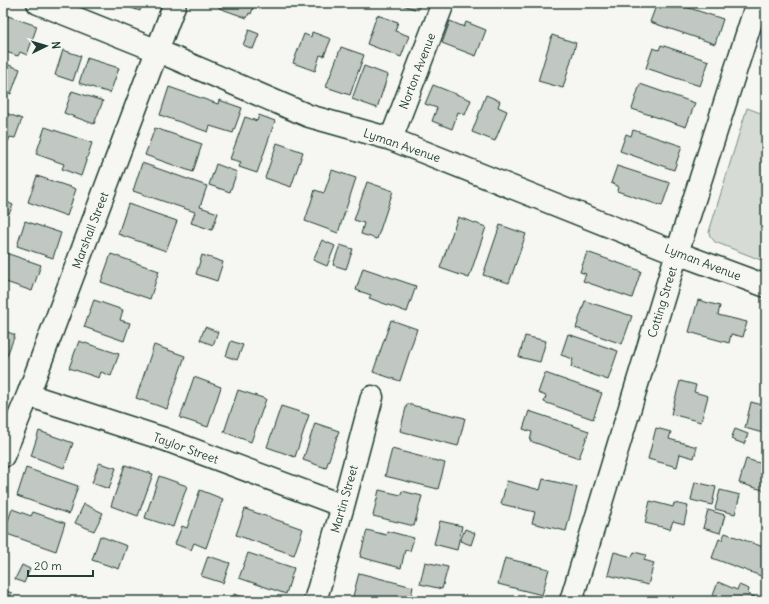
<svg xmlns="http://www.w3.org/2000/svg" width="769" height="604" viewBox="0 0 769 604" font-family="Delius,sans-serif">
	<rect width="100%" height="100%" fill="#f6f6f2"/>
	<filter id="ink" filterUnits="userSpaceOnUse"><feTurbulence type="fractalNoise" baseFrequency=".025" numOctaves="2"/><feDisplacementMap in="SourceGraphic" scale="8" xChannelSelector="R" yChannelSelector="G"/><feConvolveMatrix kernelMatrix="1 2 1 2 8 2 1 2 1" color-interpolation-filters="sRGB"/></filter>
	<g filter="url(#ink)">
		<path fill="#d6dbd6" stroke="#7a8c85" d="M 747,108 L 766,115 L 766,262 L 715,242 L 710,236 L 709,232 Z"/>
		<path fill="#c1c8c3" stroke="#1f3d34" d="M 117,3 L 142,3 L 140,11 Z
			M 221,3 L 255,3 L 251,14 L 249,13 L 247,18 L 219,8 Z
			M 396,3 L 420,3 L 418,10 Z
			M 657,3 L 674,3 L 723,19 L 715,44 L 650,22 Z
			M 377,15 L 398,22 L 395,31 L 409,36 L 401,57 L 367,44 Z
			M 8,16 L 37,26 L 27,55 L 20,52 L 18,56 L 3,51 L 3,31 Z
			M 450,21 L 464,27 L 466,22 L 486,30 L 476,56 L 442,43 Z
			M 249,30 L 259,34 L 253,49 L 243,45 Z
			M 312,32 L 331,39 L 324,56 L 320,55 L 315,71 L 293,63 L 304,34 L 311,37 Z
			M 552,35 L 576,43 L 563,88 L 538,81 Z
			M 661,45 L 709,61 L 700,86 L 646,68 L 653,48 L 659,50 Z
			M 341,47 L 364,55 L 350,95 L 326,87 Z
			M 63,50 L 81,56 L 73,81 L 55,75 Z
			M 87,58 L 119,68 L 110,93 L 79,83 Z
			M 3,63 L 20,69 L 11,94 L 3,91 Z
			M 364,66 L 388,75 L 377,108 L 352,99 Z
			M 766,79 L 766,92 L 762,90 Z
			M 640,84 L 695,103 L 686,127 L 632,109 Z
			M 433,85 L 471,100 L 465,115 L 458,112 L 452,129 L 432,121 L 437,108 L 425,104 Z
			M 169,87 L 218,104 L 219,100 L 242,108 L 233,133 L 210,126 L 208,132 L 160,115 Z
			M 72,91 L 103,101 L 94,124 L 64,113 Z
			M 486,95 L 500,101 L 498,107 L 507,111 L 495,141 L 472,132 Z
			M 3,112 L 22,119 L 15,138 L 10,137 L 8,142 L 3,141 Z
			M 259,115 L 275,121 L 257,173 L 239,167 L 241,162 L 230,159 L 245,117 L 257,121 Z
			M 45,127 L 92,143 L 81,176 L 62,169 L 64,164 L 36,154 Z
			M 155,128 L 202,144 L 193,172 L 145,155 Z
			M 633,130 L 682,146 L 674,170 L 620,151 L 626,134 L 631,136 Z
			M 277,143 L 303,152 L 291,187 L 265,178 Z
			M 142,163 L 207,186 L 200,207 L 218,213 L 212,230 L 191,223 L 195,212 L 133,191 Z
			M 216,164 L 237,172 L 230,192 L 209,185 Z
			M 617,166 L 670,183 L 662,206 L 617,191 L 618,186 L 611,183 Z
			M 332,170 L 356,178 L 338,233 L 305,221 L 315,190 L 324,193 Z
			M 37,176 L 76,189 L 67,216 L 28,202 Z
			M 367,182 L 393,191 L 377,239 L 361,234 L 364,223 L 354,220 Z
			M 3,200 L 13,205 L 9,214 L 3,211 Z
			M 128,204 L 177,221 L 166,251 L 118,234 Z
			M 458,217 L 486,227 L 469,278 L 440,268 Z
			M 25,221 L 61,233 L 53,258 L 17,246 Z
			M 500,225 L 526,234 L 509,283 L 483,275 Z
			M 322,240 L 335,246 L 327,266 L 313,260 Z
			M 340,245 L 353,249 L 346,269 L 333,265 Z
			M 3,252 L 41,265 L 32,291 L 3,281 Z
			M 587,252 L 641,271 L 632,298 L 583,281 L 586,274 L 580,272 Z
			M 111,254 L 159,271 L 150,299 L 101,282 Z
			M 202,255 L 223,262 L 217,281 L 196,274 Z
			M 363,268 L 416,286 L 407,312 L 369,298 L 371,295 L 356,290 Z
			M 94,300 L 123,310 L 120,320 L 130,323 L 124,341 L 84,327 Z
			M 698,300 L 720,306 L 718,315 L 747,322 L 743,337 L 731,334 L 729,343 L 689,332 Z
			M 585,301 L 632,316 L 622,344 L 576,328 Z
			M 391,320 L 417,329 L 400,381 L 373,372 Z
			M 205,327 L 218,332 L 213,345 L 200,340 Z
			M 3,330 L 15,335 L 6,358 L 3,357 Z
			M 568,334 L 618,351 L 608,380 L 571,367 L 573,359 L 561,355 Z
			M 525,336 L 546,341 L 540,362 L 519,357 Z
			M 79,341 L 119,354 L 111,376 L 101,372 L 99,378 L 69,368 Z
			M 231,341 L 243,345 L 237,360 L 226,356 Z
			M 154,345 L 185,356 L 167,409 L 136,398 Z
			M 545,373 L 602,393 L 593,419 L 544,402 L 546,396 L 538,393 Z
			M 194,377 L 221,387 L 208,427 L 180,418 Z
			M 680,381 L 696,385 L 694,392 L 708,396 L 701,422 L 671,414 Z
			M 238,390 L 266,399 L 251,442 L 224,432 Z
			M 751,402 L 766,406 L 766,434 L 745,428 Z
			M 407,404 L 465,418 L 458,446 L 400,431 Z
			M 281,406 L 309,415 L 295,457 L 267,447 Z
			M 529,411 L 589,431 L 579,458 L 530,441 L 532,432 L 523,429 Z
			M 315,423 L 339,431 L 326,468 L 303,460 Z
			M 656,428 L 671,432 L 669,439 L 697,447 L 694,458 L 680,454 L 677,467 L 648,459 Z
			M 735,429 L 748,434 L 744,444 L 731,439 Z
			M 39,431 L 73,443 L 64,468 L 31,456 Z
			M 392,449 L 445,463 L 438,489 L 385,476 Z
			M 746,459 L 766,465 L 766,491 L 739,483 Z
			M 99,463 L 116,468 L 109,489 L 92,483 Z
			M 125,465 L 153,474 L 138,516 L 111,506 Z
			M 26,468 L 78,486 L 69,514 L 17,496 Z
			M 159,476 L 187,486 L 173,527 L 145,518 Z
			M 543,479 L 577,487 L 566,531 L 532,523 L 535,512 L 501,504 L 507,481 L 540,490 Z
			M 695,482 L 716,487 L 712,505 L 691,500 Z
			M 200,490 L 223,499 L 206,548 L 194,543 L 191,550 L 175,544 L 182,526 L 187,528 Z
			M 379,490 L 401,495 L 402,491 L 422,496 L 414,526 L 373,516 Z
			M 720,490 L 740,495 L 735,514 L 715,509 Z
			M 650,501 L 673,507 L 674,503 L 688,506 L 684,524 L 673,521 L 670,529 L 645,523 Z
			M 84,504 L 103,513 L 94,531 L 75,523 Z
			M 12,509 L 31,516 L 33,512 L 65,523 L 56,551 L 4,533 Z
			M 245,509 L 303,529 L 294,555 L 236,535 Z
			M 708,510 L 725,515 L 720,533 L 703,528 Z
			M 440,521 L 462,526 L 457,550 L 434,544 Z
			M 465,529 L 475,533 L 471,545 L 460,541 Z
			M 367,530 L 386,535 L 387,531 L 414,538 L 410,551 L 405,550 L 401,568 L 360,557 Z
			M 725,533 L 766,548 L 766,572 L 763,571 L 761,576 L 712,558 L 719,539 L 722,540 Z
			M 100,536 L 127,546 L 119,569 L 92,560 Z
			M 614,552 L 632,557 L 634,552 L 646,555 L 644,560 L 654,563 L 648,585 L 608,575 Z
			M 248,553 L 294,568 L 286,594 L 239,578 Z
			M 208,556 L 230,563 L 223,583 L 201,576 Z
			M 505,558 L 549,569 L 542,595 L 498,584 Z
			M 425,562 L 448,567 L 442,589 L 420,584 Z
			M 22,565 L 30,569 L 24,583 L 15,579 Z
			M 359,573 L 413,587 L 410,601 L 352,600 Z
			M 718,582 L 737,590 L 739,585 L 749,589 L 748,594 L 755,597 L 753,601 L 711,601 Z
			M 3,590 L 12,593 L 9,601 L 3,601 Z
			M 234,594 L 255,601 L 231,601 Z"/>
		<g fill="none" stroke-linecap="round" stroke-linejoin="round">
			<g stroke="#1f3d34" stroke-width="25">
				<path id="street" d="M 38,3 L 158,51 L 309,116 L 391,139 L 677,253 L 766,286
					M 391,139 L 443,3
					M 28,395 L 164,439 L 343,506
					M 3,456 L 28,395 L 175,3
					M 315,601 L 343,506 L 372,397
					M 571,601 L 677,253 L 757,3"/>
			</g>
			<use href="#street" stroke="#f6f6f2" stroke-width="22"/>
		</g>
	</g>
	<g text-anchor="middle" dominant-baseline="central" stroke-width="3.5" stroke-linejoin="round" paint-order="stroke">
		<g font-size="12" fill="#1f3d34" stroke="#f6f6f2">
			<text transform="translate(417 71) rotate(-69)">Norton Avenue</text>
			<text transform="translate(402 145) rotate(19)">Lyman Avenue</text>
			<text transform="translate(90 230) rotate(-69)">Marshall Street</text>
			<text transform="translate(703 262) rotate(21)">Lyman Avenue</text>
			<text transform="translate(662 302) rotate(-73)">Cotting Street</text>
			<text transform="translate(186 448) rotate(20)">Taylor Street</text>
			<text transform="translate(344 499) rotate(-74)">Martin Street</text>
		</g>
	</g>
	<rect width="769" height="604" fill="none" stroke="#f6f6f2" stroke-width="16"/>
	<rect x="8" y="8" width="753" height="588" fill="none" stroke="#1f3d34" stroke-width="1.5" filter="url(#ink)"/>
	<g transform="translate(46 46) rotate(85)" stroke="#f6f6f2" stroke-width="3" paint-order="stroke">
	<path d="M0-3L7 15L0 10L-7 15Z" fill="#1f3d34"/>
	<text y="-6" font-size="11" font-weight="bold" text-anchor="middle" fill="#1f3d34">N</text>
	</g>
	<path d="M28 570v6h65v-6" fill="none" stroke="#1f3d34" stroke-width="2"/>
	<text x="34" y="570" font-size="12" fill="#1f3d34" stroke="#f6f6f2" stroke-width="3" paint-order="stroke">20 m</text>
</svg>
